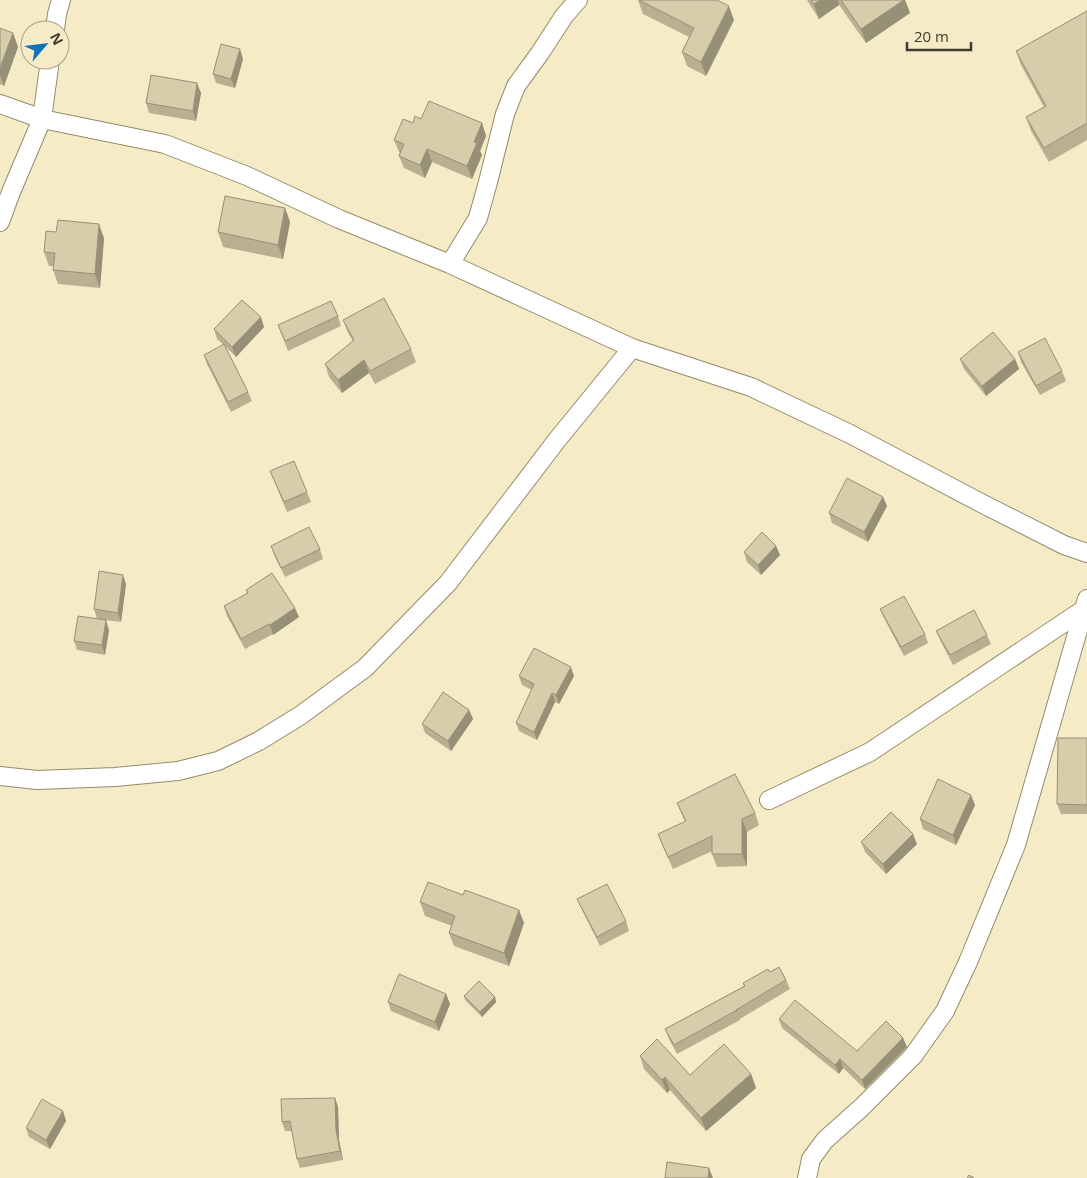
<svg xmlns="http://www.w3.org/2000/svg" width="1087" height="1178" viewBox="0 0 1087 1178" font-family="'Open Sans',sans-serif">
	<rect width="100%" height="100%" fill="#f5ebc7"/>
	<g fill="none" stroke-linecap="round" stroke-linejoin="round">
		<g stroke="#948b69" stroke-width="20">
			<path id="street" d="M 55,30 L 57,14 L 61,0
				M 0,104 L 42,119 L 165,144 L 247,176 L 339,219 L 450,264 L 632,348 L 751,387 L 850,434 L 983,504 L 1064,545 L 1087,553
				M 0,222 L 11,192 L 42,119 L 50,60
				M 450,264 L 478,218 L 488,182 L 505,114 L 516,86 L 540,53 L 564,16 L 578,0
				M 0,776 L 37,780 L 115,777 L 178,771 L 218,761 L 259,741 L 301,715 L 365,668 L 448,583 L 557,440 L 632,348
				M 769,800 L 870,752 L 1083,610
				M 807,1178 L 811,1159 L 825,1140 L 862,1107 L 913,1056 L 945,1011 L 968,962 L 1016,845 L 1087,599"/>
		</g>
		<use href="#street" stroke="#fff" stroke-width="18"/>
	</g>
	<path fill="#b9b092" d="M 638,0 L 734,20 L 706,76 L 687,66 L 682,52 L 689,37 L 643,14 Z
		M 807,0 L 905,0 L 910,13 L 866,43 L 839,5 L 819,19 Z
		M 1087,11 L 1087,140 L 1049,162 L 1031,131 L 1026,117 L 1044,107 L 1021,65 L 1016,51 Z
		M 0,28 L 13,33 L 18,47 L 4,86 L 0,84 Z
		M 243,59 L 235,88 L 216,83 L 213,74 Z
		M 201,93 L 196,121 L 149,113 L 146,103 Z
		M 421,119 L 482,123 L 486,136 L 480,151 L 482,155 L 472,179 L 432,162 L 425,178 L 404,168 L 399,156 L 400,153 L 399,152 L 394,140 L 413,123 Z
		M 285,208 L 290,222 L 283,259 L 223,247 L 218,232 Z
		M 104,238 L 100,288 L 58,284 L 53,270 L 53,266 L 49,266 L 44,252 Z
		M 338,316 L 341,326 L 288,351 L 278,325 Z
		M 343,320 L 411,349 L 416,362 L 375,384 L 369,373 L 342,393 L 329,377 L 325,364 L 353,341 L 348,333 Z
		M 264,327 L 236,357 L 225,346 L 248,392 L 252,401 L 231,412 L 207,364 L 204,355 L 224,345 L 217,339 L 214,329 Z
		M 1018,352 L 1062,371 L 1066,381 L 1040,395 L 1021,362 Z
		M 960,359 L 1015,359 L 1019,369 L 986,396 L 964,369 Z
		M 270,471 L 307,492 L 311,502 L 287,512 Z
		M 883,497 L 887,506 L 868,542 L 832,523 L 829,513 Z
		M 271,546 L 320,549 L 323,559 L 285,577 L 274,555 Z
		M 776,546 L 780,555 L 761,575 L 747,562 L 744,552 Z
		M 126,584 L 121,622 L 97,619 L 94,609 Z
		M 246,590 L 299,617 L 273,635 L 273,634 L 245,649 L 227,616 L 224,606 L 247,594 Z
		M 880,609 L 925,634 L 928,643 L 904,656 L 884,618 Z
		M 109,630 L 105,655 L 77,650 L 74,641 Z
		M 936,631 L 987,635 L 991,644 L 953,665 L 940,640 Z
		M 519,676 L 574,676 L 559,704 L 555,702 L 537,740 L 519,731 L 516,723 L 532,690 L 522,685 Z
		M 469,710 L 473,719 L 451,751 L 425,733 L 422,724 Z
		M 1087,738 L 1087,814 L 1061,814 L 1057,804 Z
		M 677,803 L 755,813 L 759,825 L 747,832 L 747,866 L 717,867 L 712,854 L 712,851 L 673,869 L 663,847 L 658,834 L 685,822 Z
		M 975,805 L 956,845 L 923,829 L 920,819 Z
		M 861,842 L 917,844 L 886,874 L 865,852 Z
		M 463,895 L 519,910 L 524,923 L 509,966 L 454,946 L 449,933 L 452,926 L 425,916 L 420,902 Z
		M 577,899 L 626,921 L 629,931 L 600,946 L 581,908 Z
		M 770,972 L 786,980 L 790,989 L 740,1019 L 740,1020 L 677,1054 L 669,1039 L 665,1029 L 744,986 L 743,983 Z
		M 446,994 L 450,1004 L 439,1031 L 391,1011 L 388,1002 Z
		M 464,996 L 495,997 L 496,1002 L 482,1017 L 465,1000 Z
		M 779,1019 L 857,1051 L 903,1038 L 907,1047 L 865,1089 L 843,1068 L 839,1074 L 782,1028 Z
		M 640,1056 L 690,1075 L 751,1074 L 756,1088 L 706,1131 L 670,1090 L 667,1093 L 644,1069 Z
		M 335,1098 L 338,1107 L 339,1140 L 343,1160 L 300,1168 L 297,1159 L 292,1131 L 285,1131 L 282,1122 Z
		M 63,1111 L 66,1121 L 50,1149 L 29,1137 L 26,1128 Z"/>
	<path fill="#969077" d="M 820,0 L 838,0 L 839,5 L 819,19 L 814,4 Z
		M 904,0 L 905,0 L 910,13 L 866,43 L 861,29 Z
		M 729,6 L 734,20 L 706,76 L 701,62 Z
		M 13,33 L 18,47 L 4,86 L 0,75 L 0,68 Z
		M 240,49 L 243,59 L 235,88 L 231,79 Z
		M 197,83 L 201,93 L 196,121 L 193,111 Z
		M 482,123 L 486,136 L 480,151 L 482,155 L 472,179 L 467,166 L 474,142 Z
		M 427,149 L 432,162 L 425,178 L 420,165 Z
		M 285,208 L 290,222 L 283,259 L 278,245 Z
		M 99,224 L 104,238 L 100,288 L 95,274 Z
		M 261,317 L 264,327 L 236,357 L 232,347 Z
		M 1015,359 L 1019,369 L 986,396 L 982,386 Z
		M 364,360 L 369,373 L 342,393 L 338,380 Z
		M 883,497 L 887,506 L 868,542 L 864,532 Z
		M 776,546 L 780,555 L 761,575 L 758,565 Z
		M 123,575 L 126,584 L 121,622 L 118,613 Z
		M 295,608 L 299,617 L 273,635 L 270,625 Z
		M 106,620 L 109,630 L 105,655 L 102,645 Z
		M 571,667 L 574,676 L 559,704 L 556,695 Z
		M 552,693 L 555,702 L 537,740 L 534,732 Z
		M 469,710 L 473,719 L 451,751 L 448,741 Z
		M 971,795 L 975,805 L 956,845 L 953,835 Z
		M 742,819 L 747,832 L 747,866 L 742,854 Z
		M 913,834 L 917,844 L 886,874 L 883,864 Z
		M 519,910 L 524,923 L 509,966 L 504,953 Z
		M 446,994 L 450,1004 L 439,1031 L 435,1022 Z
		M 495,997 L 496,1002 L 482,1017 L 480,1012 Z
		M 903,1038 L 907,1047 L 865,1089 L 862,1080 Z
		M 840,1059 L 843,1068 L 839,1074 L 835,1065 Z
		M 751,1074 L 756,1088 L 706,1131 L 701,1118 Z
		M 665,1077 L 670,1090 L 667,1093 L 662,1080 Z
		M 335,1098 L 338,1107 L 339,1140 L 343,1160 L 340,1151 L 336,1130 Z
		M 63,1111 L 66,1121 L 50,1149 L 46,1140 Z
		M 709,1168 L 713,1178 L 708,1178 Z"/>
	<path fill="#d7cdaa" stroke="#969077" d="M 639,0 L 717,0 L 729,6 L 701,62 L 682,52 L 694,28 Z
		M 811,0 L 820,0 L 814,4 Z
		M 841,0 L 904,0 L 861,29 Z
		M 1087,11 L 1087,123 L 1044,148 L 1026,117 L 1046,106 L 1016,51 Z
		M 0,28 L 13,33 L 0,68 Z
		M 221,44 L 240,49 L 231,79 L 213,74 Z
		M 151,75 L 197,83 L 193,111 L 146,103 Z
		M 429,101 L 482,123 L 474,142 L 477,143 L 467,166 L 427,149 L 420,165 L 399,156 L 404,144 L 394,140 L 403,119 L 413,123 L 415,116 L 421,119 Z
		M 225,196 L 285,208 L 278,245 L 218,232 Z
		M 58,220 L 99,224 L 95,274 L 53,270 L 55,253 L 44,252 L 46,231 L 56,232 Z
		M 384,298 L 411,349 L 370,371 L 364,360 L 338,380 L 325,364 L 354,340 L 343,320 Z
		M 242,300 L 261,317 L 232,347 L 214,329 Z
		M 331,301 L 338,316 L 285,341 L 278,325 Z
		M 993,332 L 1015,359 L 982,386 L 960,359 Z
		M 1045,338 L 1062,371 L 1036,386 L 1018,352 Z
		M 224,344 L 248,392 L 228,402 L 204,355 Z
		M 294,461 L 307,492 L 284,502 L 270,471 Z
		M 847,478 L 883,497 L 864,532 L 829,513 Z
		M 309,527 L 320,549 L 281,568 L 271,546 Z
		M 762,532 L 776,546 L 758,565 L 744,552 Z
		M 99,571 L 123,575 L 118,613 L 94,609 Z
		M 272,573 L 295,608 L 270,625 L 269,624 L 241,639 L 224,606 L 248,593 L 246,590 Z
		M 904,596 L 925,634 L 901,647 L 880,609 Z
		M 974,610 L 987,635 L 950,655 L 936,631 Z
		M 78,616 L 106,620 L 102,645 L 74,641 Z
		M 534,648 L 571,667 L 556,695 L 552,693 L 534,732 L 516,723 L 534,684 L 519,676 Z
		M 443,692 L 469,710 L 448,741 L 422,724 Z
		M 1058,738 L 1087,738 L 1087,805 L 1057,804 Z
		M 735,774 L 755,813 L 742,819 L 742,854 L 712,854 L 712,836 L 668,857 L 658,834 L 686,821 L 677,803 Z
		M 938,779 L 971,795 L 953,835 L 920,819 Z
		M 891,812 L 913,834 L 883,864 L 861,842 Z
		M 428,882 L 463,895 L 465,890 L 519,910 L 504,953 L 449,933 L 455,916 L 420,902 Z
		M 607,884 L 626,921 L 597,937 L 577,899 Z
		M 779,967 L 786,980 L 736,1010 L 737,1010 L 674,1045 L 665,1029 L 745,986 L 743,983 L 768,969 L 770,972 Z
		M 399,974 L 446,994 L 435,1022 L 388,1002 Z
		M 479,981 L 495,997 L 480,1012 L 464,996 Z
		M 795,1000 L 857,1051 L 886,1021 L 903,1038 L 862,1080 L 840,1059 L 835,1065 L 779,1019 Z
		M 657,1039 L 690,1075 L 724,1044 L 751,1074 L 701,1118 L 665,1077 L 662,1080 L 640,1056 Z
		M 335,1098 L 336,1130 L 340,1151 L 297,1159 L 290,1121 L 282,1122 L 281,1099 Z
		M 42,1099 L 63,1111 L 46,1140 L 26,1128 Z
		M 667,1162 L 709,1168 L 708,1178 L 665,1178 Z
		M 969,1175 L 974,1178 L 967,1178 Z"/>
	<g transform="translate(45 45) rotate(62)"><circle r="24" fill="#f5ebc7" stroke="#aca589"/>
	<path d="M0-4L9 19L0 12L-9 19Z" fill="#1171bd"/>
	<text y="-8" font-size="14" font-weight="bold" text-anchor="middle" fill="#3f3b2d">N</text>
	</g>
	<path d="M907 42v8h64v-8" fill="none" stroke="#3f3b2d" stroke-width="2.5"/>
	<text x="914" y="42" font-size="15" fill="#3f3b2d" stroke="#f5ebc7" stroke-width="4" paint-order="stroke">20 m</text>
</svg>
